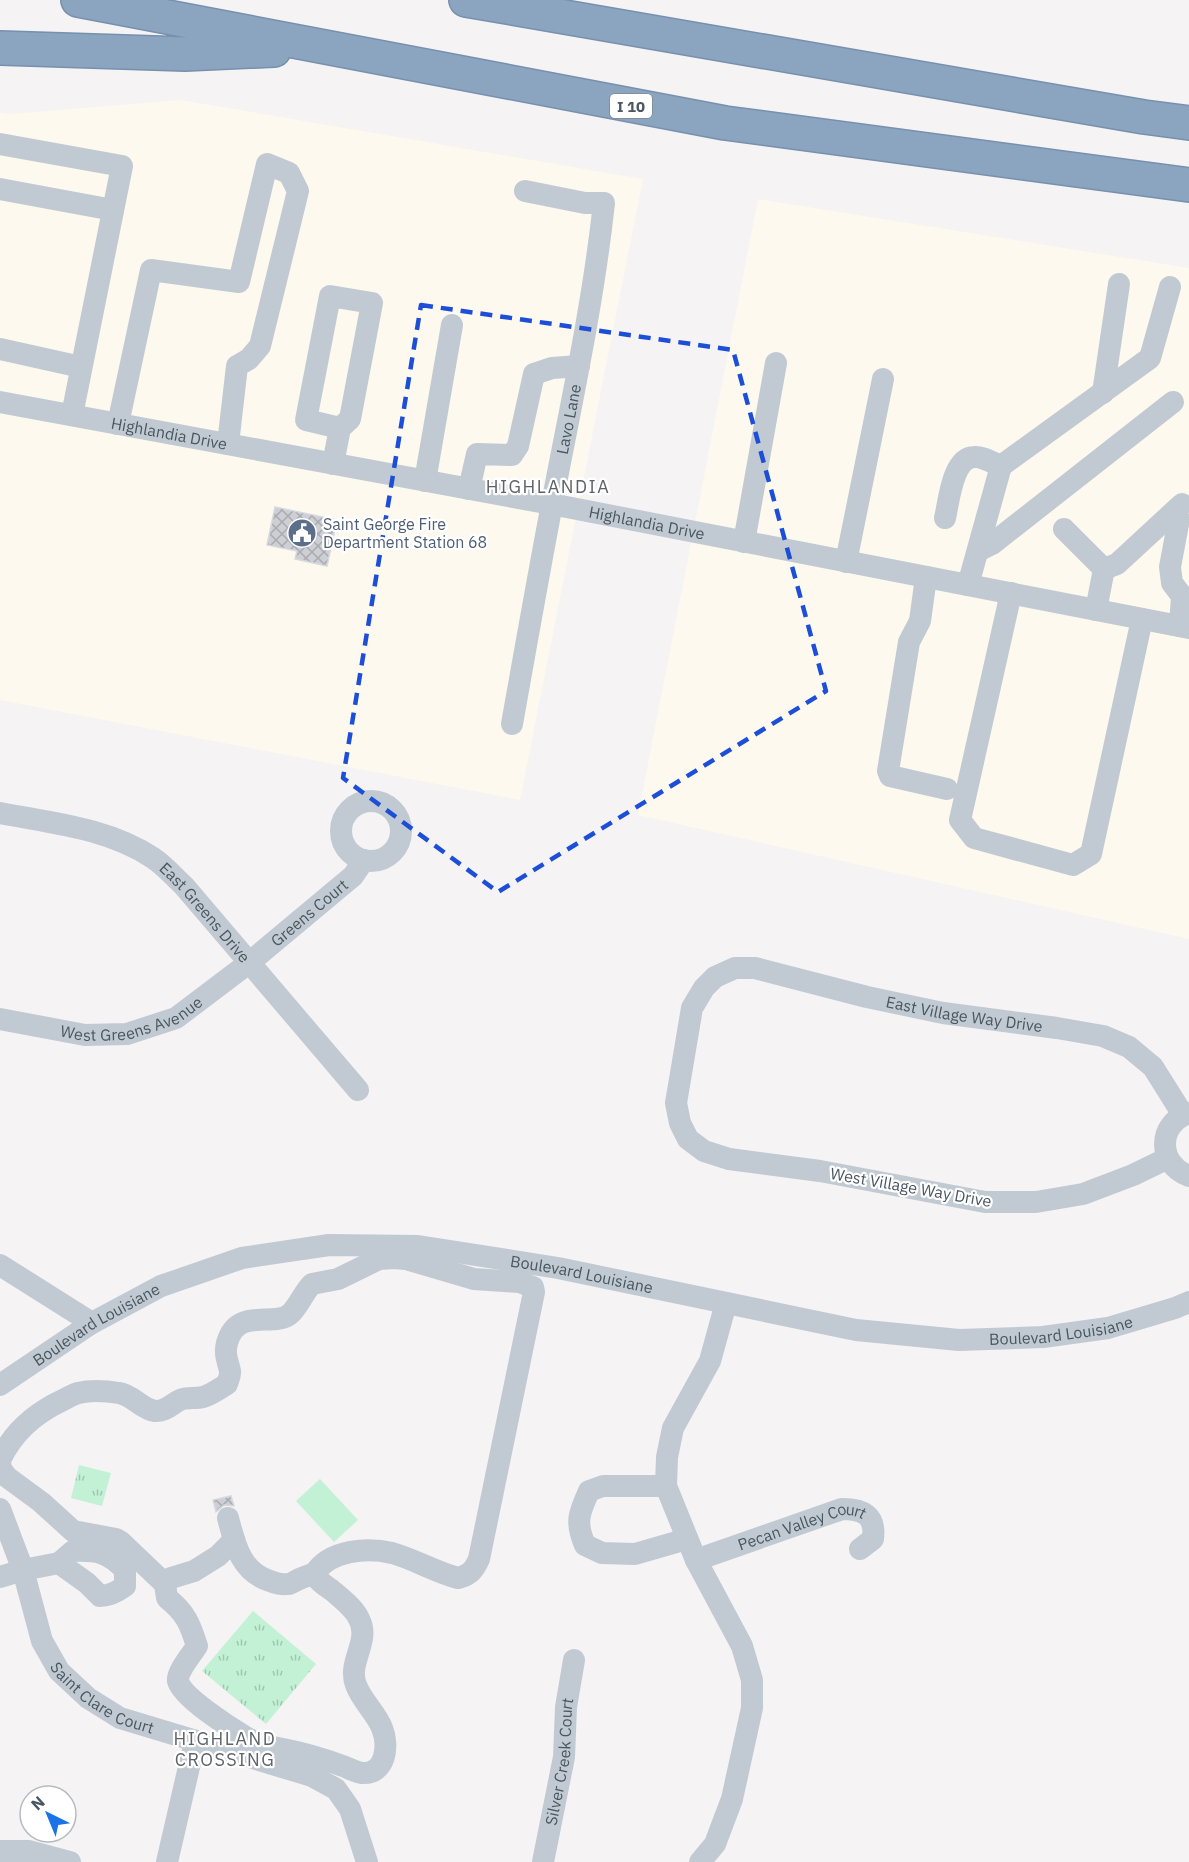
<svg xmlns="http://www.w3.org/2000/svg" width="1189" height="1862" viewBox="0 0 1189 1862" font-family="'IBM Plex Sans',sans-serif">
	<defs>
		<pattern id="park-tufts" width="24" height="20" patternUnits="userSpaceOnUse" patternTransform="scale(1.5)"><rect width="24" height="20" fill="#c3f1d5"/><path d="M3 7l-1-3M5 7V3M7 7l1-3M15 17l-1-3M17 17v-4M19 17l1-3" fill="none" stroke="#a0c6b0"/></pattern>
		<pattern id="building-cross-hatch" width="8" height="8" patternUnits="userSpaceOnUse" patternTransform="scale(1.5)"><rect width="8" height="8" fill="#cdcfd5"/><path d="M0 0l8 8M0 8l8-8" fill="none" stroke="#a8abb0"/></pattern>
	</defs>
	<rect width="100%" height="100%" fill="#f5f3f3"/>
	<path fill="#fdf9ef" d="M 181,100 L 643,179 L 520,800 L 0,700 L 0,113 L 10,114 Z
		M 758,199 L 1189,268 L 1189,939 L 638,815 Z"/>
	<path fill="#c3f1d5" d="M 320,1479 L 358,1520 L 334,1542 L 296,1501 Z"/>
	<path fill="url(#park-tufts)" d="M 79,1465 L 111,1473 L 102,1506 L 71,1498 Z
		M 253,1611 L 316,1664 L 266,1724 L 202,1671 Z"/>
	<path fill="url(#building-cross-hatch)" stroke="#d7d9de" stroke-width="1.5" d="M 275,507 L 337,520 L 327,566 L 295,559 L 297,551 L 267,545 Z
		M 231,1496 L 234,1506 L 224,1505 L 216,1512 L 213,1500 Z"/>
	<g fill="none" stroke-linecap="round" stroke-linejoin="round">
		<g stroke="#7690ad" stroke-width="36">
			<path id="highway" d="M 78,0 L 725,123 L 1189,185
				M 466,0 L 1144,117 L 1189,123
				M 0,48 L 185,54 L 274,50"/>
		</g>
		<g stroke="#c1cad2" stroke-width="22">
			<path d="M 0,144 L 122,166 L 72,415"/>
			<path d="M 0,189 L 113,210"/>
			<path d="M 0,349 L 81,367"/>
			<path d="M 1103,393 L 1119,284"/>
			<path id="s1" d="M 0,402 L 551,504 L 1189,628"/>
			<path d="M 118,424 L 151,270 L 239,282 L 267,164 L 289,173 L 298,191 L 260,346 L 249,359 L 237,366 L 228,444"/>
			<path d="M 333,464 L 340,428 L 350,419 L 372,303 L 330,296 L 306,420 L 340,428"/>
			<path d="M 425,481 L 452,325"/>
			<path d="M 469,489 L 477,454 L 512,455 L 518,446 L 534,374 L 552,368 L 579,366"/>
			<path d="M 945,518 C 949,502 952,458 974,457 C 982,456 993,463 1001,466"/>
			<path d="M 1179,519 L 1170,567 L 1172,583 L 1182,596 L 1180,626"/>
			<path d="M 1064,529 L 1104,569 L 1096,610"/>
			<path d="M 744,542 L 776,363"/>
			<path d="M 978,551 L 992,544 L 1173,402"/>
			<path d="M 846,562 L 883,379"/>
			<path d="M 1104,569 L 1117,564 L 1182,504"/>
			<path d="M 926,577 L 920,621 L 909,642 L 888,771 L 890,776 L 947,789"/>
			<path d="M 968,585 L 1001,466 L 1150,358 L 1170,287"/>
			<path d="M 1011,593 L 960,820 L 974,838 L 1073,865 L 1091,854 L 1142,619"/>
			<path id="s2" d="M 512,724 C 525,651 538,577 552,504 C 571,404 593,305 604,203 L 585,203 L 525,191"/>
			<circle cx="371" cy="831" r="30"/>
			<path id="s3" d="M 0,813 C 51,823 108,828 153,858 C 164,865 174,877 184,886 L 358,1090"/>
			<path id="s4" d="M 0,1019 L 85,1035 L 127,1034 L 176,1018 L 250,962 L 353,876 L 364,860"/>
			<path d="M 1189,1113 C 1157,1124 1157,1164 1189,1176"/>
			<path id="s5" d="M 1168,1158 L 1133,1175 L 1083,1194 L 1036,1202 L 985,1202 L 820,1171 L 729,1159 L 704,1151 L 688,1139 L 680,1123 L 676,1103 L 692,1008 L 704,988 L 715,977 L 735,968 L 755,968 L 867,997 L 943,1013 L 1057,1028 L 1103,1036 L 1129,1047 L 1153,1067 L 1183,1115"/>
			<path d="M 0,1265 L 92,1323"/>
			<path id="s6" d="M 0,1385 L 92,1323 L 161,1286 L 242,1258 L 329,1245 L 418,1246 L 558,1268 L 856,1330 L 959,1340 L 1043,1337 L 1108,1328 L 1175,1308 L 1189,1302"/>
			<path d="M 0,1460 C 13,1432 34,1414 61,1401 C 67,1398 72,1395 78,1393 C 90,1390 107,1391 119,1393 C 133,1395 141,1409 155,1411 C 166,1412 171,1404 180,1400 C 187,1397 195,1399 203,1397 C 211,1395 219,1389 227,1384 C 228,1380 231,1375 230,1371 C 228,1361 224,1355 227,1343 C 237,1306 274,1328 290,1314 C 299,1306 303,1293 312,1284 L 338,1279 L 379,1259 L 394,1258 L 406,1259 L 474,1279 L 519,1282 L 533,1287 L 534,1292 L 479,1559 C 474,1570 470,1575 458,1578 C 435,1572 414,1559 392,1553 C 367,1547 330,1550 315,1573 C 318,1583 327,1586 334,1592 C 342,1599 355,1609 359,1619 C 371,1641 347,1662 356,1685 C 362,1701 376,1713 382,1728 C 389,1745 386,1775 362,1773 C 355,1772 347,1767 340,1765 C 321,1758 303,1753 283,1749 C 270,1747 255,1743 244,1736 C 229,1727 182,1697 178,1681 C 176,1673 192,1654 197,1646 C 190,1624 186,1613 167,1598 L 165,1584 L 121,1542 L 116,1539 L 73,1531 L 41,1502 L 7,1477 L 1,1469 L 0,1462"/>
			<path d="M 666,1486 L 603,1486 L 589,1491 C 579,1513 575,1522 585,1545 L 602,1553 L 635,1554 L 687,1539"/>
			<path id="s7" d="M 0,1509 L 23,1570 L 42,1641 L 59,1671 L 88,1698 L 120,1718 L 312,1776 L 336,1789 L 350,1809 L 367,1862"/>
			<path d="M 228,1518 C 235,1545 241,1572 270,1581 C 275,1583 283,1585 289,1584 C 293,1583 298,1579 302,1578 C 306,1576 311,1575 315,1573"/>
			<path id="s8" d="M 696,1560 L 842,1509 C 863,1509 876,1515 873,1539 L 860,1549"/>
			<path d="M 0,1577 L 23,1570 L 59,1563 L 73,1551 C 97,1550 108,1552 125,1570 L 125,1586 C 117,1592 110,1596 100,1596 L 87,1583 L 59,1563"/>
			<path d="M 165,1584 L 171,1578 L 194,1571 L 218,1556 L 234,1540"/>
			<path d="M 0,1851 L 29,1851 L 70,1862"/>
			<path d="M 167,1862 L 195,1741"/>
			<path id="s9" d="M 543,1862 L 564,1757 L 566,1707 L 574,1660"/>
			<path d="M 700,1862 L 715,1844 L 732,1799 L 752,1708 L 752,1680 L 742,1646 L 696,1560 L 666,1486 L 667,1457 L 673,1428 L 710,1361 L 726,1303"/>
		</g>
		<use href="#highway" stroke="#8ba5c1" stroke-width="33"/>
	</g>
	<path fill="none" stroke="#1d4ed8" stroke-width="4.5" stroke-dasharray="12 8" stroke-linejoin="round" d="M 421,305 L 733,350 L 826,691 L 498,892 L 343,778 Z"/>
	<defs>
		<g id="civic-disc" transform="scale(1.5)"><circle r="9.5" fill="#5c6f8a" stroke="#fff"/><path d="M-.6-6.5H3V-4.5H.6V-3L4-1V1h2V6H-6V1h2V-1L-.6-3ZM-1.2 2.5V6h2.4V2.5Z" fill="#fff"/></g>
	</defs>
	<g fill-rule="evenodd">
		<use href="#civic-disc" x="302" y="533"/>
	</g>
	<g text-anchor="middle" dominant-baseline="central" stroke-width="4.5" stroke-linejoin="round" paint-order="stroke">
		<rect fill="#fff" stroke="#808990" stroke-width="1.5" x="610" y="94" width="42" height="24" rx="4.5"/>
		<g font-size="15" font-weight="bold" fill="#4a5661">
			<text x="631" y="106">I 10</text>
		</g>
		<g font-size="16" fill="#4a5661" stroke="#fff">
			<text stroke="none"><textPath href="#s2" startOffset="310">Lavo Lane</textPath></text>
			<text stroke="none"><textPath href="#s1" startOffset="172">Highlandia Drive</textPath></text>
			<text stroke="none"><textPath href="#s1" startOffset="658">Highlandia Drive</textPath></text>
			<text stroke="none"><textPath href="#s3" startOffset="236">East Greens Drive</textPath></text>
			<text stroke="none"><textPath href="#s4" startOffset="350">Greens Court</textPath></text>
			<text stroke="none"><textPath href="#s4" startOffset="136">West Greens Avenue</textPath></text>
			<text stroke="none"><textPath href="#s5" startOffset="927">East Village Way Drive</textPath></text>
			<text transform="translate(911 1187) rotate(10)">West Village Way Drive</text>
			<text stroke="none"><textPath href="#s6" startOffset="618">Boulevard Louisiane</textPath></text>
			<text stroke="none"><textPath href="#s6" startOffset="114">Boulevard Louisiane</textPath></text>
			<text stroke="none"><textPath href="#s6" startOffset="1104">Boulevard Louisiane</textPath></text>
			<text stroke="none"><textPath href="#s8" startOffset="112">Pecan Valley Court</textPath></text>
			<text stroke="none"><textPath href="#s7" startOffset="225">Saint Clare Court</textPath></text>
			<text stroke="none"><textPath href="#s9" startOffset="102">Silver Creek Court</textPath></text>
		</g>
		<g font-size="16" fill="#4e5e75" stroke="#fff" text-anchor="start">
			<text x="323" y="524">Saint George Fire<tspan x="323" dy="18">Department Station 68</tspan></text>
		</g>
		<g font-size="18" letter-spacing="1.5" fill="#5f6368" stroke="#fff">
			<text x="548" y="486">HIGHLANDIA</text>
			<text x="225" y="1738">HIGHLAND<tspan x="225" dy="21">CROSSING</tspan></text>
		</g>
	</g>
	<g transform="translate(48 1814) rotate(317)"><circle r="28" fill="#ffffff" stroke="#b7bbc0" stroke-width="1.5"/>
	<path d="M0-4.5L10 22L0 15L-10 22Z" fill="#1a73e8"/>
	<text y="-9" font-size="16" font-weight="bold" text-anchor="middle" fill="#4a5661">N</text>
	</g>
</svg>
